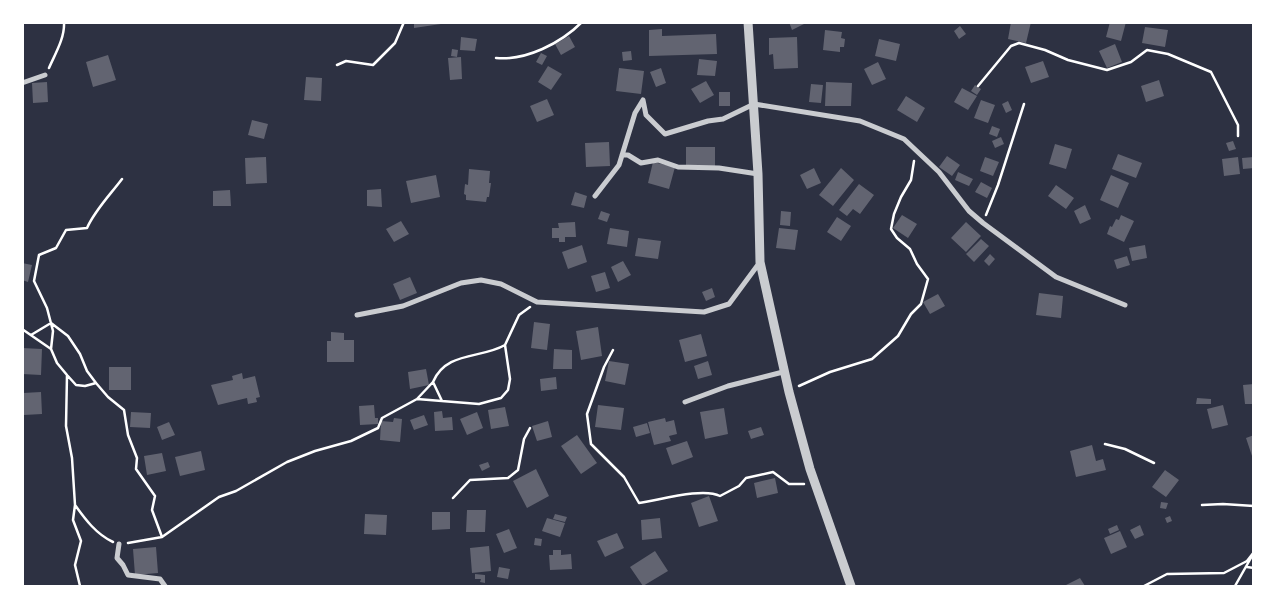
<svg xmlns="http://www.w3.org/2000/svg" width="1276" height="609" viewBox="0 0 1276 609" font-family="Arial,sans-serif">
	<rect width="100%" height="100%" fill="#2d3142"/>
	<path fill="#626471" d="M 414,22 L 441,22 L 441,24 L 414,28 Z
		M 789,22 L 808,22 L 792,30 Z
		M 1011,22 L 1031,22 L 1026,43 L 1008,39 Z
		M 1110,22 L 1126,22 L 1121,41 L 1106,37 Z
		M 960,26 L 966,34 L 959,39 L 954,31 Z
		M 1145,27 L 1168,30 L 1165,47 L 1142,43 Z
		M 662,29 L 662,36 L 716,34 L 717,54 L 649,56 L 649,30 Z
		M 825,30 L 842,32 L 841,38 L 845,39 L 844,47 L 840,47 L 840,52 L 823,50 Z
		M 569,36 L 575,47 L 561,55 L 555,44 Z
		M 461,37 L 477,39 L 475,51 L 460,50 Z
		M 797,37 L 798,68 L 774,69 L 773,54 L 769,55 L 769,38 Z
		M 879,39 L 900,44 L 896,61 L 875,56 Z
		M 1115,44 L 1122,62 L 1107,68 L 1099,51 Z
		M 452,49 L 458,50 L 457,57 L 451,56 Z
		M 631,51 L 632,60 L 623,61 L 622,52 Z
		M 541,53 L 547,56 L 542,65 L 536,62 Z
		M 108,55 L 116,80 L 93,87 L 86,62 Z
		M 461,57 L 462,79 L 450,80 L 448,58 Z
		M 699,59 L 717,61 L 715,76 L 697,75 Z
		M 1043,61 L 1049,77 L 1031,83 L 1025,67 Z
		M 878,62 L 886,79 L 872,85 L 864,69 Z
		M 548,66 L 562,74 L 551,90 L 538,82 Z
		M 619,68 L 644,71 L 641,94 L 616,91 Z
		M 661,68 L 666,83 L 656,87 L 650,72 Z
		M 306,77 L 322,78 L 321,101 L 304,100 Z
		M 1159,80 L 1164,96 L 1146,102 L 1141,86 Z
		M 706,81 L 714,95 L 700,103 L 691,89 Z
		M 47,82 L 48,102 L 33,103 L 32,83 Z
		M 826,82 L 852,83 L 851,106 L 825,106 Z
		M 811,84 L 823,85 L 821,103 L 809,102 Z
		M 975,85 L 981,89 L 977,95 L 971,91 Z
		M 962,88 L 977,96 L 968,110 L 954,102 Z
		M 719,92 L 730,92 L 730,106 L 719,106 Z
		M 906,96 L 925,108 L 917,122 L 897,110 Z
		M 547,99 L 554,115 L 537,122 L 530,106 Z
		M 981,100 L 995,105 L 988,123 L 974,118 Z
		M 1008,101 L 1012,110 L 1006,113 L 1002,104 Z
		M 252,120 L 268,124 L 264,139 L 248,135 Z
		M 992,126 L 1000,129 L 997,137 L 989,134 Z
		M 1001,137 L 1004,144 L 995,148 L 992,141 Z
		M 1233,141 L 1236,149 L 1229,151 L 1226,143 Z
		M 609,142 L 610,166 L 586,167 L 585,143 Z
		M 1055,144 L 1072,149 L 1066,169 L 1049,164 Z
		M 686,147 L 715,147 L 715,167 L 686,167 Z
		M 1118,154 L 1142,163 L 1136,178 L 1112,169 Z
		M 947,156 L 960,165 L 952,176 L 939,167 Z
		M 266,157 L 267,183 L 246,184 L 245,158 Z
		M 985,157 L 999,162 L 993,176 L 980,171 Z
		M 1238,157 L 1240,174 L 1224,176 L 1222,159 Z
		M 1254,157 L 1254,168 L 1243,169 L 1242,158 Z
		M 653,162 L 675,167 L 669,189 L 648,183 Z
		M 814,168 L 821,183 L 807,189 L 800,175 Z
		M 841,168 L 854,180 L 833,206 L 819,195 Z
		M 469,169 L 490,171 L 489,183 L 491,183 L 489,197 L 487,197 L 486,202 L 466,200 L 466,195 L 464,194 L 465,184 L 468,185 Z
		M 958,172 L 973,179 L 969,186 L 955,180 Z
		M 436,175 L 440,197 L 411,203 L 406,181 Z
		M 1111,175 L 1129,183 L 1118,208 L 1100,200 Z
		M 981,182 L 992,188 L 987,198 L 975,192 Z
		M 859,184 L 874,195 L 860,214 L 853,209 L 847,216 L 839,210 Z
		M 1056,185 L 1074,198 L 1066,209 L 1048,196 Z
		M 381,189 L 382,207 L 367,206 L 367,190 Z
		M 230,190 L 231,206 L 213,206 L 213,191 Z
		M 575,192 L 587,196 L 584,208 L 571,205 Z
		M 1085,205 L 1091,219 L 1080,224 L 1074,211 Z
		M 601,211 L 610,214 L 607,222 L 598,219 Z
		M 781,211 L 791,212 L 790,226 L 780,225 Z
		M 902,215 L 917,224 L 908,238 L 893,228 Z
		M 1121,215 L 1134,221 L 1124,242 L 1107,234 L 1110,226 L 1112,227 L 1116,219 L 1119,220 Z
		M 837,217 L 851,226 L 841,241 L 827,232 Z
		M 401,221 L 409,234 L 394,242 L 386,229 Z
		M 575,222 L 576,237 L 565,237 L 565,242 L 559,242 L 559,238 L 552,238 L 552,228 L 559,228 L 558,223 Z
		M 966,222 L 981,236 L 966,252 L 951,238 Z
		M 610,228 L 629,231 L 627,247 L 607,244 Z
		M 779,228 L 798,230 L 795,250 L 776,248 Z
		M 638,238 L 661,241 L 658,259 L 635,256 Z
		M 981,239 L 989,246 L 974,262 L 966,254 Z
		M 582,245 L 587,262 L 568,269 L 562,252 Z
		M 1145,245 L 1147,258 L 1132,261 L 1129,248 Z
		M 990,254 L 995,259 L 989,266 L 984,261 Z
		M 1127,256 L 1130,265 L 1117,269 L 1114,260 Z
		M 623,261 L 631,275 L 618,282 L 611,267 Z
		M 22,263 L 32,265 L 28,282 L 22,280 Z
		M 605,272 L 610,288 L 596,292 L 591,276 Z
		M 410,277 L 417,293 L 400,300 L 393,284 Z
		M 712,288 L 715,297 L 706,301 L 702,292 Z
		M 1039,293 L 1063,296 L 1061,318 L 1036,315 Z
		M 938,294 L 945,306 L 930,314 L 923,302 Z
		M 534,322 L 550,324 L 547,350 L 531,348 Z
		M 598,327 L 602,356 L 581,360 L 576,331 Z
		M 331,332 L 344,333 L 344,340 L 354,340 L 354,362 L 327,362 L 327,341 L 331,341 Z
		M 701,334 L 707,356 L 685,362 L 679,340 Z
		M 22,348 L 42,349 L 41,375 L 22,374 Z
		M 554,349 L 572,350 L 572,369 L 553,369 Z
		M 609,361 L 629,364 L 625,385 L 605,381 Z
		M 708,361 L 712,375 L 698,379 L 694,366 Z
		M 109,367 L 131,367 L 131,390 L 109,390 Z
		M 426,369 L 429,385 L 410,389 L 408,372 Z
		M 242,373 L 243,379 L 255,376 L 260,397 L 256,398 L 257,402 L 248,404 L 247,398 L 218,405 L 211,385 L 233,380 L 232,376 Z
		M 556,377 L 557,389 L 541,391 L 540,379 Z
		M 1254,384 L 1254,404 L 1245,404 L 1243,385 Z
		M 41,392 L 42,414 L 24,415 L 23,393 Z
		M 1197,398 L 1211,399 L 1211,404 L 1196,404 Z
		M 374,405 L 375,418 L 378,418 L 378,424 L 360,425 L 359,406 Z
		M 598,405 L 624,408 L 621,430 L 595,427 Z
		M 1223,405 L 1228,425 L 1212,429 L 1207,409 Z
		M 505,407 L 509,426 L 491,429 L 488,410 Z
		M 724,408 L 728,434 L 705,439 L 700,412 Z
		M 442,411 L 443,418 L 452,417 L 453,430 L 435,431 L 434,412 Z
		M 131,412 L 151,413 L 150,428 L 130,427 Z
		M 477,412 L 483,428 L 467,435 L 460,419 Z
		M 424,415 L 428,425 L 414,430 L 410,420 Z
		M 394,418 L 402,419 L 400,442 L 380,440 L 381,421 L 393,422 Z
		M 665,418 L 666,422 L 674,420 L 677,434 L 669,436 L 671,441 L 654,445 L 648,422 Z
		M 548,421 L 552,437 L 537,441 L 532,426 Z
		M 169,422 L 175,435 L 162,440 L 157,427 Z
		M 647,423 L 650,433 L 636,437 L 633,427 Z
		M 761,427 L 764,435 L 751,439 L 748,431 Z
		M 577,435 L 597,463 L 581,474 L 561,446 Z
		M 1254,435 L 1254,459 L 1253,459 L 1246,438 Z
		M 687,441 L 693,457 L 672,465 L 666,448 Z
		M 1092,445 L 1096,461 L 1103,459 L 1106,470 L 1076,477 L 1070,451 Z
		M 201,451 L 205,470 L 180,476 L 175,457 Z
		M 162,453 L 166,471 L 147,475 L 144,456 Z
		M 488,462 L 490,467 L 482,471 L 479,465 Z
		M 536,469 L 549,496 L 527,508 L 513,481 Z
		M 1165,470 L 1179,480 L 1166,497 L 1152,487 Z
		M 775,478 L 778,493 L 757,498 L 754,483 Z
		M 709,496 L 718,521 L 699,527 L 691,503 Z
		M 1161,502 L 1168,503 L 1166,509 L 1160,508 Z
		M 467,510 L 486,510 L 485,532 L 466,532 Z
		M 432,512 L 450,512 L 450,529 L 432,530 Z
		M 365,514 L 387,515 L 386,535 L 364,534 Z
		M 555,514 L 567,517 L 565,522 L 553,519 Z
		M 1170,516 L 1172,521 L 1167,523 L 1165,518 Z
		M 547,518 L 565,523 L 560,537 L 542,531 Z
		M 660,518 L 662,538 L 642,540 L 641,520 Z
		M 1117,525 L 1119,530 L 1110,534 L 1108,529 Z
		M 1140,525 L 1144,535 L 1135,539 L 1130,530 Z
		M 509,529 L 517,548 L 504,553 L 496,534 Z
		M 1120,531 L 1127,547 L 1111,554 L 1104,538 Z
		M 617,533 L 624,548 L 605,557 L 597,541 Z
		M 535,538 L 542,539 L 541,546 L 534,545 Z
		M 489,546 L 491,571 L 472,573 L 470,548 Z
		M 156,547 L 158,573 L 135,575 L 133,549 Z
		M 553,550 L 561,550 L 561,555 L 571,554 L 572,569 L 550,570 L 549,555 L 553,555 Z
		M 655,551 L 668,571 L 643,586 L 630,567 Z
		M 499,567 L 510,569 L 508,579 L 497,577 Z
		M 475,574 L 485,575 L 485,583 L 480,582 L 481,579 L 475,579 Z
		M 1080,578 L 1085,586 L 1064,586 Z"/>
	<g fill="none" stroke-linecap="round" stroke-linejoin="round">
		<path stroke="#fff" stroke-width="2.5" d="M 496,58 C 526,61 561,43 582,22
			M 337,65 L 346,61 L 373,65 L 395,43 L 404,22
			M 49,68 C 55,54 65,38 64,22
			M 978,86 L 1011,46 L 1019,43 L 1045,50 L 1068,60 L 1107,70 L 1131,62 L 1147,50 L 1168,54 L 1211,72 L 1238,125 L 1238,136
			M 986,215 L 998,185 L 1024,104
			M 22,329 L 51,349 L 57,363 L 67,375 L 66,426 L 72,458 L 75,505 L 73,520 L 81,541 L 75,565 L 80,586
			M 31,335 L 51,323 L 68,336 L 80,354 L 87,371 L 96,383
			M 51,349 L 53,331 L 47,308 L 34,281 L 39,255 L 56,248 L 66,230 L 87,228 C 95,210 110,195 122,179
			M 613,350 L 604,367 L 587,414 L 591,444 L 624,477 L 639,503 C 660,500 703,487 720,496 L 739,486 L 746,478 L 773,472 L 789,484 L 804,484
			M 67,375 L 76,385 L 85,386 L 96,383 L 108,397 L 124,410 L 128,435 L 137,458 L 136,469 L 155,496 L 152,510 L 162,537
			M 799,386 L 830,372 L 872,359 L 898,336 L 911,314 L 921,304 L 928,279 L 917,264 L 910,249 L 897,238 L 891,229 L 894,214 L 901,197 L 911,180 L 914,161
			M 417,399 L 433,382
			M 442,401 L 433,382 C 446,351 481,359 505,345
			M 1105,444 L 1125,449 L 1154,463
			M 453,498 L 470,480 L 508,478 L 518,470 L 524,439 L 530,428
			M 75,505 C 85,519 96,534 113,542
			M 1202,505 L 1223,504 L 1254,506
			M 128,543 L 162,537 L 219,497 L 236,491 L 287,462 L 315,451 L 351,441 L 378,428 L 382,418 L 417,399 L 479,404 L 501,398 L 508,390 L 510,379 L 505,345 L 519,315 L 530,307
			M 1247,567 L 1254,568
			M 1144,586 L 1167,574 L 1224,573 L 1247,561 L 1254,552
			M 1235,586 L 1252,556"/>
		<path stroke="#caccd0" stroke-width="5" d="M 22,83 L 45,75
			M 622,155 L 628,155 L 641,163 L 658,160 L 678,167 L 719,168 L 758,174
			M 595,196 L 619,165 L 635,113 L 643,100 L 646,115 L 665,134 L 708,121 L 723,119 L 754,104 L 860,121 L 904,139 L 939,172 L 969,211 L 983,223 L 1056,277 L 1125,305
			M 357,315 L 403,306 L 461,283 L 481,280 L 501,284 L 537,302 L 704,312 L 729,304 L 760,262
			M 685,402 L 728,386 L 783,372
			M 119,544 L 117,558 L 123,565 L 128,575 L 160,579 L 165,586"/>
		<path stroke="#caccd0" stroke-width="9" d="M 748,22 L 758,174 L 760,262 L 789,392 L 810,469 L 851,586"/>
	</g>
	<rect width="1276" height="609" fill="none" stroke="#ffffff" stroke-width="48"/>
</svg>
